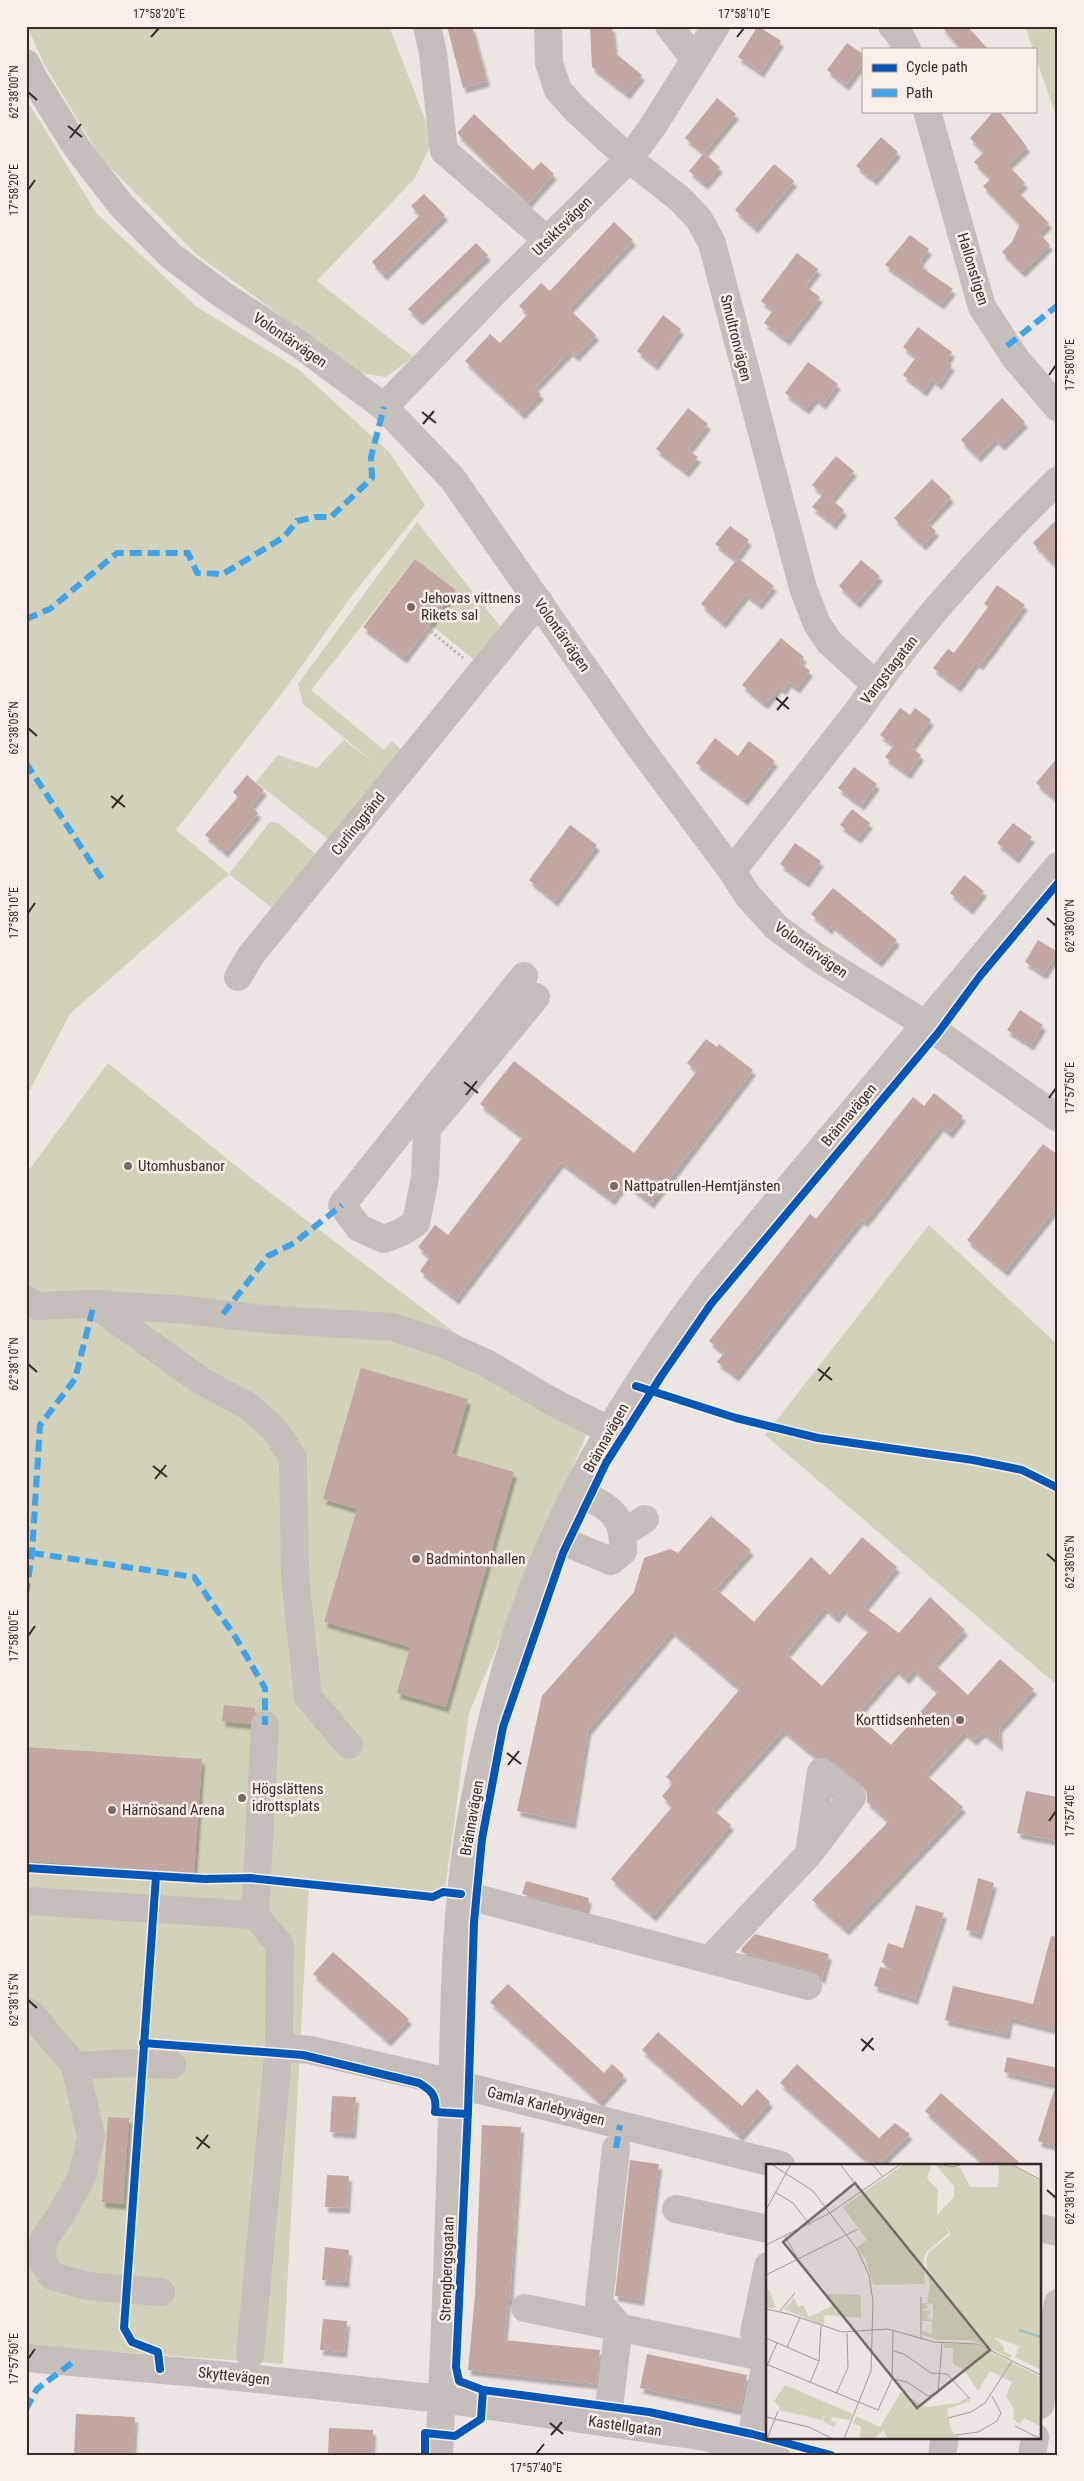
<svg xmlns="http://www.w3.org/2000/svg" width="1084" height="2481" viewBox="0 0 1084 2481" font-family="'Roboto Condensed',sans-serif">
	<defs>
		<filter id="shadow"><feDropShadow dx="3" dy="5.5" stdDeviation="1" flood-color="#0004"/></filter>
	</defs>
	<rect width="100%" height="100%" fill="#ede5e1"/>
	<path fill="#d2d2ba" d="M 27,26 L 389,26 L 433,140 L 415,178 L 317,281 L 413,357 L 386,377 L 360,373 L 196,254 L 101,158 L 44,64 Z
		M 1025,26 L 1058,26 L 1058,121 L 1035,56 L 1035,49 L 1033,49 Z
		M 26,99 L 97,214 L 197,307 L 298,369 L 389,452 L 425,505 L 350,598 L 286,688 L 176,830 L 229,874 L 270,822 L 278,823 L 321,858 L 277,912 L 229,874 L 70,1014 L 26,1097 Z
		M 417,522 L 500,626 L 489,648 L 477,662 L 430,624 L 456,590 L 415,559 L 311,690 L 384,750 L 392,741 L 405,753 L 334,844 L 256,782 L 278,755 L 317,768 L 344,740 L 376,764 L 303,704 L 298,684 Z
		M 108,1063 L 251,1178 L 587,1433 L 469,1713 L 444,1897 L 309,1884 L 283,2364 L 26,2345 L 26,1174 Z
		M 929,1225 L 1058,1345 L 1058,1686 L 765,1435 Z"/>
	<path fill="#c2a6a2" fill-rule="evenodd" filter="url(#shadow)" d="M 447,26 L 472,26 L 487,81 L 463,88 Z
		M 590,26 L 612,26 L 615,53 L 642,75 L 627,94 L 592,67 Z
		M 758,26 L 781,41 L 761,72 L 738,57 Z
		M 941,26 L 967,26 L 988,49 L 962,49 Z
		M 847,43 L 863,54 L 863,62 L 846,85 L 827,70 Z
		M 717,98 L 736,114 L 704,153 L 685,138 Z
		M 994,111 L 999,111 L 1027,147 L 1008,165 L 1025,183 L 1017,191 L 1049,223 L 1039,233 L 1050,245 L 1022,272 L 1002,252 L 1012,242 L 1020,224 L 983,186 L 991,179 L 974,162 L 984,152 L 970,138 Z
		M 474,114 L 533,170 L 541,162 L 554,174 L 528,203 L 458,134 L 458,132 Z
		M 881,137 L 898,152 L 874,180 L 856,166 Z
		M 704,153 L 720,167 L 705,184 L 689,171 Z
		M 774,164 L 794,181 L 755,228 L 735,210 Z
		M 424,194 L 445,215 L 384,275 L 372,262 L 420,215 L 411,206 Z
		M 614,222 L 633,240 L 569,309 L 596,335 L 576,356 L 570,351 L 534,388 L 541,394 L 522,414 L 465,361 L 490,334 L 500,343 L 528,314 L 519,306 L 541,283 L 550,291 Z
		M 910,235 L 929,249 L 920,261 L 924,265 L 922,268 L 953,289 L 941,304 L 885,265 Z
		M 476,243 L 488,255 L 420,320 L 408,309 Z
		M 797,253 L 818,269 L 805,286 L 820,297 L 787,340 L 764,323 L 773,310 L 761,301 Z
		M 663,315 L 681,329 L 655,365 L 637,351 Z
		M 918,327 L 952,352 L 946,361 L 952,365 L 939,384 L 932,379 L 924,391 L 903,375 L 916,357 L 903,347 Z
		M 808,362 L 838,384 L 823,404 L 815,398 L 806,409 L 785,393 Z
		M 1002,398 L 1025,422 L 1002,445 L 995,439 L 978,457 L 961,440 Z
		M 688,408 L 708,424 L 688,450 L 698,457 L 686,472 L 656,449 Z
		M 836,456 L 854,471 L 831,499 L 844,510 L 833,524 L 812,507 L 823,494 L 812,485 Z
		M 932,479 L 951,497 L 927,523 L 936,531 L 923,545 L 894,518 Z
		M 1058,518 L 1058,568 L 1033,543 Z
		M 730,526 L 749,540 L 735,559 L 715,544 Z
		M 738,558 L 774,586 L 759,604 L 746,594 L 723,623 L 701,604 Z
		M 415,559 L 456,590 L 404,658 L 363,627 Z
		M 861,560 L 880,576 L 857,603 L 839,586 Z
		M 997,585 L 1025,605 L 980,665 L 976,662 L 958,687 L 933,668 L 948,649 L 954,653 L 988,607 L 984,604 Z
		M 781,638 L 804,657 L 799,662 L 810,671 L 797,688 L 789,682 L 783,690 L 779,687 L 765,704 L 742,685 Z
		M 900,708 L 910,715 L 915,708 L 931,720 L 911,747 L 921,755 L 908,774 L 885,757 L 894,745 L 880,735 Z
		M 715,738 L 738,756 L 749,741 L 775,761 L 745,800 L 696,763 Z
		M 1058,757 L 1058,801 L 1036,783 Z
		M 854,767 L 877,784 L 861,805 L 838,788 Z
		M 247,775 L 264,790 L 251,806 L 258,813 L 225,852 L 205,835 L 238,797 L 233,792 Z
		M 852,809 L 870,823 L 858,838 L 840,825 Z
		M 1013,823 L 1032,837 L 1016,858 L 997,843 Z
		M 570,825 L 597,845 L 555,901 L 529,880 Z
		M 795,843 L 821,861 L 806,882 L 780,864 Z
		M 964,875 L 984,891 L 970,909 L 950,893 Z
		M 833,888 L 897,940 L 879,962 L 832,925 L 829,929 L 811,914 Z
		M 1038,940 L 1058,952 L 1044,974 L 1025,962 Z
		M 1020,1010 L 1043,1025 L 1031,1045 L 1007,1030 Z
		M 706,1039 L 717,1047 L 719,1044 L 753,1070 L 651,1203 L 625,1183 L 612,1200 L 561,1162 L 456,1299 L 420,1271 L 430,1257 L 418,1247 L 435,1225 L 448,1235 L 523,1137 L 480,1104 L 514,1061 L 634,1153 L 697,1071 L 687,1063 Z
		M 934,1093 L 963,1116 L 950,1133 L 941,1126 L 865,1222 L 861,1219 L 736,1376 L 717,1362 L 724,1353 L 709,1341 L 810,1214 L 816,1219 L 913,1097 L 924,1106 Z
		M 1043,1144 L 1058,1155 L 1058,1205 L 1005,1271 L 967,1240 Z
		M 361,1368 L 468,1399 L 452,1454 L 514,1472 L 446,1707 L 397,1693 L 410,1647 L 324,1622 L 357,1509 L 323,1499 Z
		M 711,1516 L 751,1550 L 716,1589 L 754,1622 L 811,1557 L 830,1575 L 862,1537 L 897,1567 L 864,1607 L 899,1633 L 930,1597 L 965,1630 L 934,1664 L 968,1695 L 1000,1659 L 1034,1689 L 999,1728 L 1000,1746 L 983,1732 L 974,1740 L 964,1732 L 925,1774 L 963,1807 L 846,1930 L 812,1900 L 889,1821 L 867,1802 L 867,1792 L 862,1785 L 831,1760 L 824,1757 L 816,1757 L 783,1730 L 712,1809 L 731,1825 L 653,1916 L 611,1879 L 672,1807 L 662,1796 L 673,1783 L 666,1777 L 740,1689 L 672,1631 L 588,1730 L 573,1823 L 517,1811 L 542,1696 L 634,1592 L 644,1558 L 670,1549 L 678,1553 ZM 825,1608 L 836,1618 L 843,1609 L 869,1631 L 822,1686 L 786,1654 ZM 896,1669 L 906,1679 L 914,1670 L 938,1692 L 891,1745 L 856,1715 Z
		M 224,1705 L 255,1708 L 255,1714 L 250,1724 L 222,1721 Z
		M 26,1747 L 202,1759 L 194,1873 L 26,1861 Z
		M 1026,1791 L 1058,1797 L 1058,1841 L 1017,1833 Z
		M 978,1878 L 994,1883 L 979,1934 L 966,1930 Z
		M 526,1881 L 589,1898 L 586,1911 L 522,1894 Z
		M 916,1905 L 944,1913 L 915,1999 L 874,1986 L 880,1967 L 891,1970 L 882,1962 L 888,1943 L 903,1948 Z
		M 755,1934 L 829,1954 L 822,1979 L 812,1971 L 741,1952 L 742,1948 Z
		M 1051,1936 L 1058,1937 L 1058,2030 L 1010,2018 L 1007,2034 L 945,2020 L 953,1986 L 1033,2004 Z
		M 333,1952 L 409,2019 L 388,2041 L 313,1974 Z
		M 508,1984 L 604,2073 L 612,2064 L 624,2075 L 600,2102 L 490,2002 Z
		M 658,2032 L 742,2106 L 757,2089 L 770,2102 L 740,2136 L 642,2050 Z
		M 1007,2057 L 1058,2068 L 1058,2085 L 1004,2072 Z
		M 797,2064 L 879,2138 L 895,2123 L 910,2134 L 878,2165 L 872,2165 L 780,2083 Z
		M 1054,2090 L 1058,2091 L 1058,2137 L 1055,2146 L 1038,2141 Z
		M 941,2093 L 1022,2165 L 986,2165 L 925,2111 Z
		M 332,2096 L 356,2097 L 353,2133 L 330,2132 Z
		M 108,2117 L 129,2118 L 123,2204 L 102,2202 Z
		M 482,2125 L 521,2127 L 510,2300 L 508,2300 L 504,2340 L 600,2350 L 596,2384 L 468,2370 L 475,2296 Z
		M 630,2160 L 659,2164 L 641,2300 L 615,2296 Z
		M 327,2175 L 349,2176 L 347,2208 L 325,2207 Z
		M 325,2247 L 349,2250 L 346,2282 L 322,2280 Z
		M 323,2319 L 347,2321 L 344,2352 L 320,2350 Z
		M 647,2354 L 747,2375 L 740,2410 L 640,2388 Z
		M 76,2414 L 135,2417 L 133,2455 L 74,2455 Z
		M 329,2428 L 373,2430 L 372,2455 L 328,2455 Z"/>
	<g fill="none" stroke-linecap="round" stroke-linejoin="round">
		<path stroke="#bfb6b2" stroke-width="3" stroke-dasharray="2.5 2.5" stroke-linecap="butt" d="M 427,628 L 463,658"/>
		<path stroke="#c6beba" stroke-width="28" d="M 427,26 L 433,53 L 444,151 L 547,240
			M 548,26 L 549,63 L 558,90 L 576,110 L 629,159 L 680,199 L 699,219 L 712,243 L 803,588 L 817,624 L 829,642 L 876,685
			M 669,26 L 695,60
			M 892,26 L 899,34 L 907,49
			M 26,63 L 34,79 L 77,148 L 121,205 L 170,255 L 223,295 L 303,347 L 384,407 L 452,478 L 636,742 L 732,871 L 748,896 L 776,927 L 818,958 L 925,1024 L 1058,1118
			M 927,111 L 982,307 L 1016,359 L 1058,408
			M 384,407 L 492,295 L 629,159 L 653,126 L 716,26
			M 732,871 L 857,712 C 914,628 985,551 1058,480
			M 524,976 L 342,1205 L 359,1228 L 384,1239 L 402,1232 L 416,1223 L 425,1178 L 427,1129 L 536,997
			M 238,977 L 251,955 L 539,601
			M 26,1299 L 35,1306 L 94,1304 L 200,1380 L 248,1406 L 275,1430 L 293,1458 L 295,1578 L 308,1697 L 349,1745
			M 95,1304 L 187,1310 L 263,1319 L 392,1327 L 444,1344 L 486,1363 L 553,1402 L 609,1430
			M 624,1533 L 645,1519
			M 555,1538 L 611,1561 L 623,1551 C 625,1514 608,1506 577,1492
			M 461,1894 L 808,1986
			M 26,1901 L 255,1915
			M 710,1959 L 809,1854 L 852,1797 L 821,1772 L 809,1854
			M 26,2011 L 32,2015 L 75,2066
			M 279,2047 L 310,2050 L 452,2083 L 781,2165
			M 676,2209 L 768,2229
			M 1040,2228 L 1058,2232
			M 161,2292 L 87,2286 L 52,2276 L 41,2259 L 44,2239 L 60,2216 L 82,2177 L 91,2136 L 75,2066 L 129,2063 L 172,2065
			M 525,2308 L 768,2358
			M 250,2355 L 279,2047 L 280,1945 L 255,1915 L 265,1725
			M 26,2358 L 220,2375 L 442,2399 L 706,2437 L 776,2455
			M 1040,2405 L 1058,2303
			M 607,2423 L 619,2326 L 599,2303 L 616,2148
			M 749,2448 L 767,2358 L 754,2333 L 768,2266
			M 439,2455 C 445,2342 449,2228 452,2115 C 454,2019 454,1920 470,1825 C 486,1734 509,1643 545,1558 C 587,1459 644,1368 709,1283 L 1058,866
			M 942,2455 L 945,2437
			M 1032,2455 L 1035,2437"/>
		<path stroke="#3fa3eb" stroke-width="6" stroke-dasharray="12 6" stroke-linecap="butt" d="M 1007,346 L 1058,305
			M 26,619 L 50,609 L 117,553 L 188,553 L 197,573 L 223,574 L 284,537 L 297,521 L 315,517 L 331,517 L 372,478 L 371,457 L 384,407
			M 26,763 L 104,882
			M 223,1314 L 268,1256 L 294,1243 L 342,1205
			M 32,1553 L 194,1577 L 236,1638 L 265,1688 L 265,1725
			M 26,1595 L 32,1553 L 40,1425 L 75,1379 L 94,1304
			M 616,2148 L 620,2125
			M 26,2409 L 37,2389 L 73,2362"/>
		<g stroke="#faefe8" stroke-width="11">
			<path id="cycleway" d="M 636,1386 L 736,1418 L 818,1438 L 973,1460 L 1022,1470 L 1058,1488
				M 26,1868 L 205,1879 L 250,1878 L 433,1897 L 443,1892 L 461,1894
				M 156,1876 L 124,2328 L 132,2342 L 158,2352 L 160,2369
				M 143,2043 L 303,2055 L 419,2083 C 433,2091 437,2097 435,2112 L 468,2114
				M 425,2455 L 425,2433 L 455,2436 L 481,2419 L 483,2390
				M 831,2455 L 752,2434 L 649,2412 L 483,2390 L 459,2381 L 456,2367 L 468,2111 L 474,1922 L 482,1839 L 503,1727 L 563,1553 L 606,1463 L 662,1375 L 711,1304 L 938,1033 L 980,976 L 1058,883"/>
		</g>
		<use href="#cycleway" stroke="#0057b8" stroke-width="8"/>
	</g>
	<path fill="none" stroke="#372a28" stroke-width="2" d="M 151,37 L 159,28M 737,37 L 744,28M 28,92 L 37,100M 68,126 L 82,137M 70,138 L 81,124M 28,190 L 35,180M 1049,375 L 1056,365M 422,412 L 436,423M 423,424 L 434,411M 776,698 L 789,709M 777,710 L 788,697M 28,728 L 37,736M 111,796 L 125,807M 112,808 L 123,795M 28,913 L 35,903M 1047,918 L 1056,926M 464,1082 L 478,1093M 466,1095 L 477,1081M 1049,1098 L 1056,1088M 28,1364 L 37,1372M 818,1369 L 832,1380M 819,1381 L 830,1367M 153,1466 L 167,1477M 155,1479 L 166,1465M 1047,1554 L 1056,1562M 28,1636 L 35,1626M 507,1753 L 521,1764M 508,1765 L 519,1751M 1049,1821 L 1056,1811M 28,2000 L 37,2008M 861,2039 L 874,2050M 862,2051 L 873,2038M 196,2137 L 210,2148M 197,2149 L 208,2135M 1047,2190 L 1056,2198M 28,2359 L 35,2349M 550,2423 L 563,2434M 551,2435 L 562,2422M 536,2454 L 544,2444"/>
	<g fill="#776b69" stroke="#faefe8" stroke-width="2">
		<circle cx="411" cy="607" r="5"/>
		<circle cx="128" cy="1166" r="5"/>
		<circle cx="614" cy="1186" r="5"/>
		<circle cx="416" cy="1559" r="5"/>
		<circle cx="960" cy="1720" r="5"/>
		<circle cx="242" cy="1798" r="5"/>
		<circle cx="112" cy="1810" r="5"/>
	</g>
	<g text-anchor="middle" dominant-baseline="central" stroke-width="5" stroke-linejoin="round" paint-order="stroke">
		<g font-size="15" fill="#372a28" stroke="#faefe8">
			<text transform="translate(562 226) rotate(-45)">Utsiktsvägen</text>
			<text transform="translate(973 269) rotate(73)">Hallonstigen</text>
			<text transform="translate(736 338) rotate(76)">Smultronvägen</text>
			<text transform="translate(290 340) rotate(34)">Volontärvägen</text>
			<text transform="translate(562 635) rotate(55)">Volontärvägen</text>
			<text transform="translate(889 670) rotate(-52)">Vangstagatan</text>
			<text transform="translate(358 824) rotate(-51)">Curlinggränd</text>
			<text transform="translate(811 950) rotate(35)">Volontärvägen</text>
			<text transform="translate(849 1115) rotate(-50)">Brännavägen</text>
			<text transform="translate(606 1438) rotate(-61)">Brännavägen</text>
			<text transform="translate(472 1818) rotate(-80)">Brännavägen</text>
			<text transform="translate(546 2106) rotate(14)">Gamla Karlebyvägen</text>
			<text transform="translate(447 2269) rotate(-88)">Strengbergsgatan</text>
			<text transform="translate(234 2376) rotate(6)">Skyttevägen</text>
			<text transform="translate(625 2426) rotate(8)">Kastellgatan</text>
		</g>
		<g font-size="15" fill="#372a28" stroke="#faefe8" text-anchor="start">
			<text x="421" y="598">Jehovas vittnens<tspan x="421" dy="17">Rikets sal</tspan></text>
			<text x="138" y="1166">Utomhusbanor</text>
			<text x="624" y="1186">Nattpatrullen-Hemtjänsten</text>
			<text x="426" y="1559">Badmintonhallen</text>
			<text x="950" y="1720" text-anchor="end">Korttidsenheten</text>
			<text x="252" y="1789">Högslättens<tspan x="252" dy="17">idrottsplats</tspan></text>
			<text x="122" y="1810">Härnösand Arena</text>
		</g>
	</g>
	<g transform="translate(766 2164)">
		<rect width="275" height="275" fill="#ede5e1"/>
		<path d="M 138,0 L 163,0 L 165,3 L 161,14 L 172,26 L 171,51 L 188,33 L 188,22 L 169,0 L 194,3 L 204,23 L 232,23 L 233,0 L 244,0 L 275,17 L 275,206 L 249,193 L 255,178 L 253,182 L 228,173 L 238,183 L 237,187 L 245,191 L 244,194 L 206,176 L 173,176 L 156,171 L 156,167 L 166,170 L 166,157 L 156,157 L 156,147 L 164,147 L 161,155 L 167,156 L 167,140 L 161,139 L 161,145 L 156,145 L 156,139 L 161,139 L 164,121 L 160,96 L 163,88 L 185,70 L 177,59 L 183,69 L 161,87 L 157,96 L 159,120 L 107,121 L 100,96 L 91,83 L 101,76 L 77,43 ZM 3,125 L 10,144 L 0,144 L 0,126 ZM 60,130 L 95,131 L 95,154 L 59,151 L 57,162 L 18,145 L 28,134 L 32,143 L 37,141 L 43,153 L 66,142 ZM 179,180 L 208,180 L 275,213 L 275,263 L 258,254 L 254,260 L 247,255 L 248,245 L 240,232 L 246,218 L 224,207 L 212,227 L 198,206 L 187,200 L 187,184 L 177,184 ZM 19,221 L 87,250 L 84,256 L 66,253 L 64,257 L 71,258 L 68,263 L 57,257 L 60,248 L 56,256 L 13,246 L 14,243 L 8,237 ZM 135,228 L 160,243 L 192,239 L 202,233 L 204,237 L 181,245 L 185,266 L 194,275 L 121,275 L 118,266 L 107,275 L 93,275 L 95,263 L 87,259 L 90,252 L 114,263 Z" fill="#d2d2ba"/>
		<path fill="none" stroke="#9cc1bb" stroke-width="2.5" d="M 253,166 L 275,173"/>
		<path fill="none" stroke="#a49a97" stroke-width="1" d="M 5,0 L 47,27 L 91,85 L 103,111 L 107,138 L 105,207 L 78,275M 74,0 L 92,24M 106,0 L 117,13M 174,0 L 186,3 L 198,0M 245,0 L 275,16M 9,28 L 27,39 L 44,61M 0,46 L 25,0M 19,72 L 36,103M 0,81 L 64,49 L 135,0M 0,111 L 92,65M 155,133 L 155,174M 0,145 L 23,150 L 76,168 L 122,165 L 168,178 L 211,180 L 275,211M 14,147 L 29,129M 0,174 L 53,197M 21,183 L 34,154M 128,187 L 138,190 L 165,209 L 181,210 L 204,235M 0,200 L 112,246 L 126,215 L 127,167M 0,204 L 11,179M 127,215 L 141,218 L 162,232 L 172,229 L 176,179M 44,219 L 53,197 L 55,162M 70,230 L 82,204 L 81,169M 0,253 L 43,263 L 67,275M 182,254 L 205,248 L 219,239 L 246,197M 249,262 L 275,275M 190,271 L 212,268 L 231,257 L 235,249 L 226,232M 1,275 L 12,247"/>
		<path fill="#776b69" fill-opacity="0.15" stroke="#776b69" stroke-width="2.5" d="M 89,19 L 224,186 L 151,244 L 17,78 Z"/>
		<rect width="275" height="275" fill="none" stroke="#372a28" stroke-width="2.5"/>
	</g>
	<rect width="1084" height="2481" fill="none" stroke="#faefe8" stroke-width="55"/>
	<rect x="862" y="48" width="175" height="65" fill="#faefe8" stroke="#aca09b"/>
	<rect x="872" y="64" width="25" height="8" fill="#0057b8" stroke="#aca09b"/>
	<text x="906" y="72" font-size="15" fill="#372a28">Cycle path</text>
	<rect x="872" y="89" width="25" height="8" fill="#3fa3eb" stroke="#aca09b"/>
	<text x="906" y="98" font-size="15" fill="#372a28">Path</text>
	<rect x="28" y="28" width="1028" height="2426" fill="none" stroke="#372a28" stroke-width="2"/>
	<g font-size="12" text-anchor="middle" fill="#372a28">
		<text x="159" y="18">17°58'20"E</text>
		<text x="744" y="18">17°58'10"E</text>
		<text transform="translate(14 92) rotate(-90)" y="4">62°38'00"N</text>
		<text transform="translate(14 190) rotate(-90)" y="4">17°58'20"E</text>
		<text transform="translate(1070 365) rotate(-90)" y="4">17°58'00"E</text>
		<text transform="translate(14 728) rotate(-90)" y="4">62°38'05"N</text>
		<text transform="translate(14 913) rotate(-90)" y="4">17°58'10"E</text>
		<text transform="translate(1070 926) rotate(-90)" y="4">62°38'00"N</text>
		<text transform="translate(1070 1088) rotate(-90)" y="4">17°57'50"E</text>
		<text transform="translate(14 1364) rotate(-90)" y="4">62°38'10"N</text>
		<text transform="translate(1070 1562) rotate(-90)" y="4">62°38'05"N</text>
		<text transform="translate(14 1636) rotate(-90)" y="4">17°58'00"E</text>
		<text transform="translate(1070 1811) rotate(-90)" y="4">17°57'40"E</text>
		<text transform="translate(14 2000) rotate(-90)" y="4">62°38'15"N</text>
		<text transform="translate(1070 2198) rotate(-90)" y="4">62°38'10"N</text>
		<text transform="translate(14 2359) rotate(-90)" y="4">17°57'50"E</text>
		<text x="536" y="2472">17°57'40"E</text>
	</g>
</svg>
